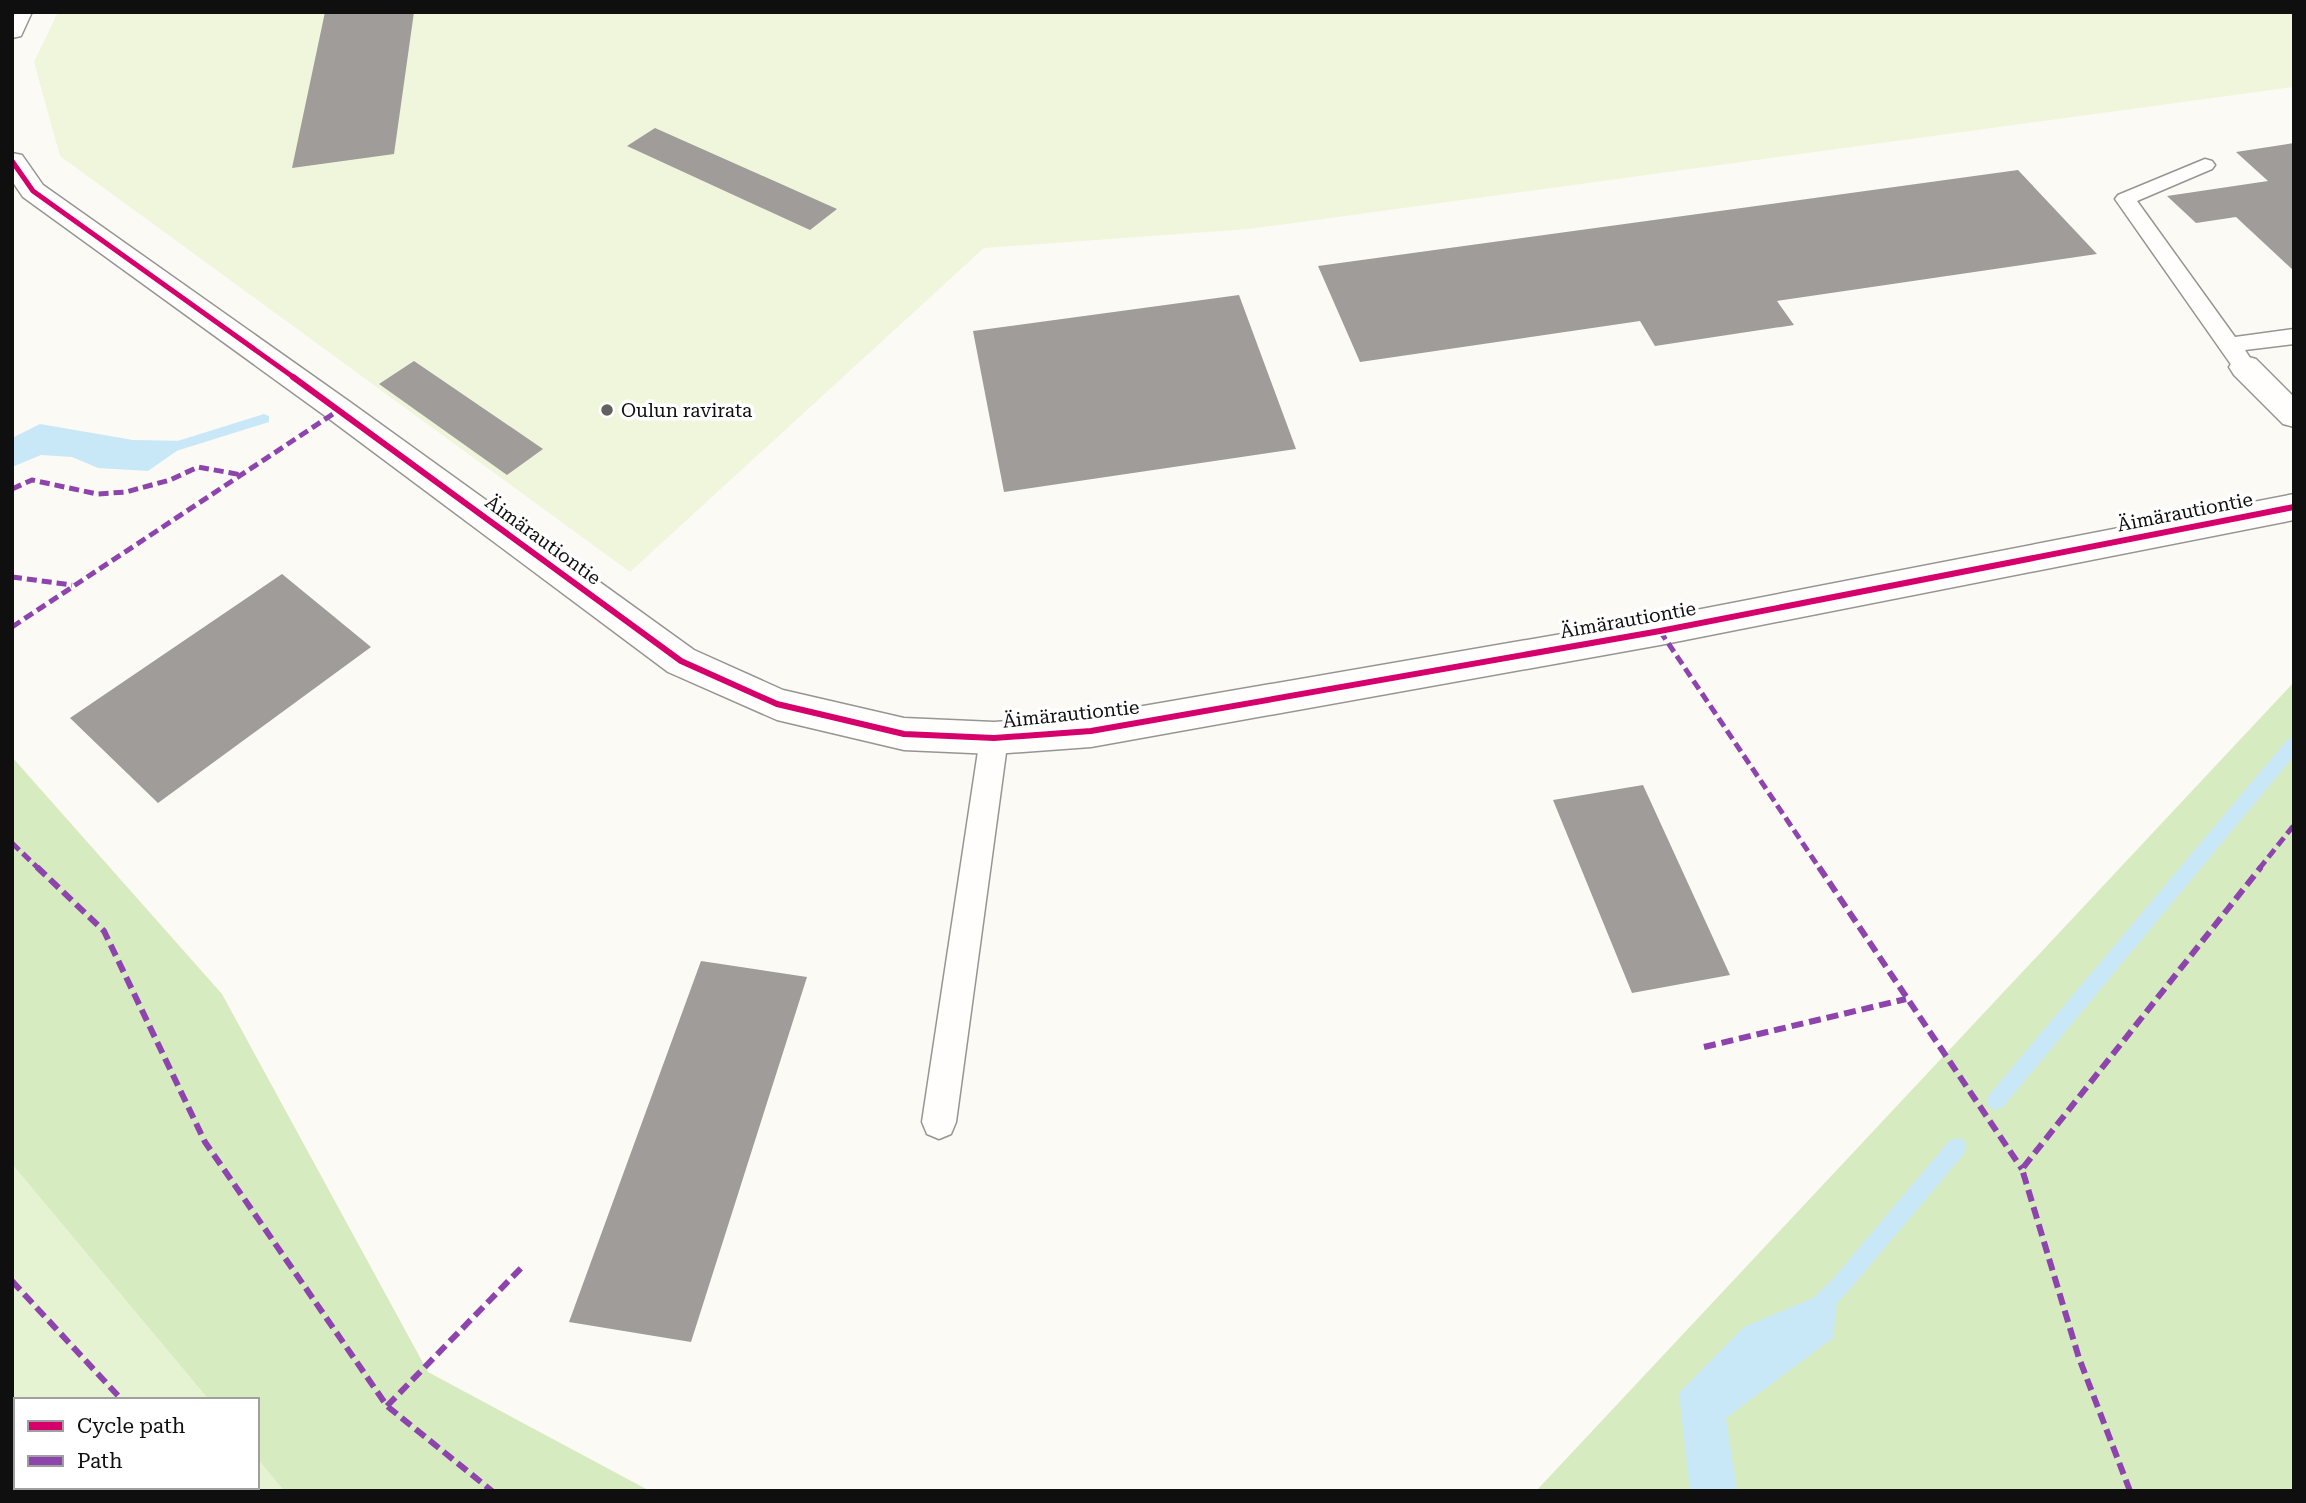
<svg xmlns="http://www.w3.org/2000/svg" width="2306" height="1503" viewBox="0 0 2306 1503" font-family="'Roboto Serif',serif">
	<rect width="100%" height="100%" fill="#fcfaf4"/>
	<path fill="#e6f3d2" d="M 12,1164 L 209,1400 L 16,1400 L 16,1487 L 257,1487 L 257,1458 L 284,1491 L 12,1491 Z"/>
	<path fill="#d7ebc0" d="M 2294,682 L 2294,1491 L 1536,1491 Z
		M 12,757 L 222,994 L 428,1372 L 650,1491 L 284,1491 L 257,1458 L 257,1400 L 209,1400 L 12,1164 Z"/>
	<path fill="#f0f6dc" d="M 58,12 L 2294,12 L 2294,87 L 1249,229 L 984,248 L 630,572 L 60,156 L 34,62 Z"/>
	<path fill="#c8e8f8" d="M 40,424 L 133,440 L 191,441 L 148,471 L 98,468 L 72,457 L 41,455 L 12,467 L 12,438 Z
		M 1839,1287 L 1833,1338 L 1726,1418 L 1737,1491 L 1690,1491 L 1679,1393 L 1744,1327 Z"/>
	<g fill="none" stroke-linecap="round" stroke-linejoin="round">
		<path fill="#c8e8f8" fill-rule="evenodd" d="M 264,414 L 269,416 L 269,422 L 173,452 L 166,447 L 168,444 Z
			M 2294,737 L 2294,756 L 2003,1107 L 1996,1110 L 1989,1107 L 1987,1101 L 1989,1095 L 2288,739 Z
			M 1957,1138 L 1964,1140 L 1966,1147 L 1964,1154 L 1846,1294 L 1831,1308 L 1824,1311 L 1817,1308 L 1814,1301 L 1817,1294 L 1832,1280 L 1950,1140 Z"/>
	</g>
	<path fill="#9f9c99" d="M 325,12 L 414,12 L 394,154 L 292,168 Z
		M 655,128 L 837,209 L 810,230 L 627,146 Z
		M 2294,143 L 2294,271 L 2236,217 L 2196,223 L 2167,196 L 2268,181 L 2236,152 Z
		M 2018,170 L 2097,254 L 1777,301 L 1794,325 L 1655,346 L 1640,321 L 1360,362 L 1318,266 Z
		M 1239,295 L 1296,449 L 1004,492 L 973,331 Z
		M 414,361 L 543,449 L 507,475 L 379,384 Z
		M 282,574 L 371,647 L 158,803 L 70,718 Z
		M 1643,785 L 1730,975 L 1632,993 L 1553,800 Z
		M 701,961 L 807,977 L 691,1342 L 569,1322 Z"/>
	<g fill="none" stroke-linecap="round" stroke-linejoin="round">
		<g stroke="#969592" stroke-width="3">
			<path id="lane" d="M 2205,159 L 2212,161 L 2215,165 L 2212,169 L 2137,201 L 2235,337 L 2294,329 L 2294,344 L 2245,350 L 2256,367 L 2253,373 L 2245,375 L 2237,373 L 2115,199 L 2118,195 Z
				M 994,726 L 1004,730 L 1008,738 L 956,1122 L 951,1134 L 939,1139 L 927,1134 L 922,1122 L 980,738 L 984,730 Z"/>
		</g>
		<g stroke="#969592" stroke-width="3">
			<path id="street" d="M 12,12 L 32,12 L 21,36 L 12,38 Z
				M 12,153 L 22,155 L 43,185 L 350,402 L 694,650 L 783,690 L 904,718 L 994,722 L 1091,715 L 1660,617 L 2294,494 L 2294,520 L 1660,645 L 1091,747 L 994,754 L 904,750 L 777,720 L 668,672 L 328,418 L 23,197 L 12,181 Z
				M 2245,356 L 2256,359 L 2294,397 L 2294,427 L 2283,424 L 2234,375 L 2229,367 L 2234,359 Z"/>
		</g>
		<use href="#lane" fill="#fffefd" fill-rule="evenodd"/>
		<use href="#street" fill="#fffefd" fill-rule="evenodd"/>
		<path stroke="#8e44ad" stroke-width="5" stroke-dasharray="10 5" stroke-linecap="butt" d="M 12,489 L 32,480 L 97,494 L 126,492 L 170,480 L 198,467 L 242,475
			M 12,577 L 72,585
			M 12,627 L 339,410
			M 1660,631 L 1820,869
			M 12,843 L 39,869
			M 2259,869 L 2294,825"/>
		<path stroke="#8e44ad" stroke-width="6" stroke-dasharray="12 6" stroke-linecap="butt" d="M 37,867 L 104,931 L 205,1142 L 387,1406 L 492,1491
			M 1819,867 L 2022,1169
			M 1704,1047 L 1906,999
			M 12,1281 L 122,1400
			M 387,1406 L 524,1265
			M 197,1487 L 200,1491
			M 2130,1491 L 2079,1358 L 2022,1169 L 2261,867"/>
		<g stroke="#fff" stroke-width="9">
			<path id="cycleway-far1" d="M 12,161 L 33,191 L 296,379"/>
		</g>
		<g stroke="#fff" stroke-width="10">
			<path id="cycleway" d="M 293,377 L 681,661 L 777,704 L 904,734 L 994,738 L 1091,731 L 1660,631 L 2294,507"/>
		</g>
		<use href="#cycleway-far1" stroke="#d6006c" stroke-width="5"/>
		<use href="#cycleway" stroke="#d6006c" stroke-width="6"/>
	</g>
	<circle fill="#62615f" stroke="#fff" stroke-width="2.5" cx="607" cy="410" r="7"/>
	<g text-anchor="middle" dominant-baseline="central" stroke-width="7" stroke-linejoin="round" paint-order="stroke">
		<g font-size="19" fill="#0f0f0f" stroke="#fff" text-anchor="start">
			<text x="621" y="410">Oulun ravirata</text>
		</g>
		<g font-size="19" fill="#0f0f0f" stroke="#fff">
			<text transform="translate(2185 512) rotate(-11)">Äimärautiontie</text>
			<text transform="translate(543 540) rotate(36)">Äimärautiontie</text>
			<text transform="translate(1628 620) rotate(-10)">Äimärautiontie</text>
			<text transform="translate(1071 714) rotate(-6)">Äimärautiontie</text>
		</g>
	</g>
	<rect width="2306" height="1503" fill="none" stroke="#0f0f0f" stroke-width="28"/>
	<rect x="14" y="1398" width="245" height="91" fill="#ffffff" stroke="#9f9f9f" stroke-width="2"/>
	<rect x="28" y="1421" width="35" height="10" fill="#d6006c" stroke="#9f9f9f" stroke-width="2"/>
	<text x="77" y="1433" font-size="21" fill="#0f0f0f">Cycle path</text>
	<rect x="28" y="1456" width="35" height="10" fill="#8e44ad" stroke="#9f9f9f" stroke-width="2"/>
	<text x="77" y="1468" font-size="21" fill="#0f0f0f">Path</text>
</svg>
